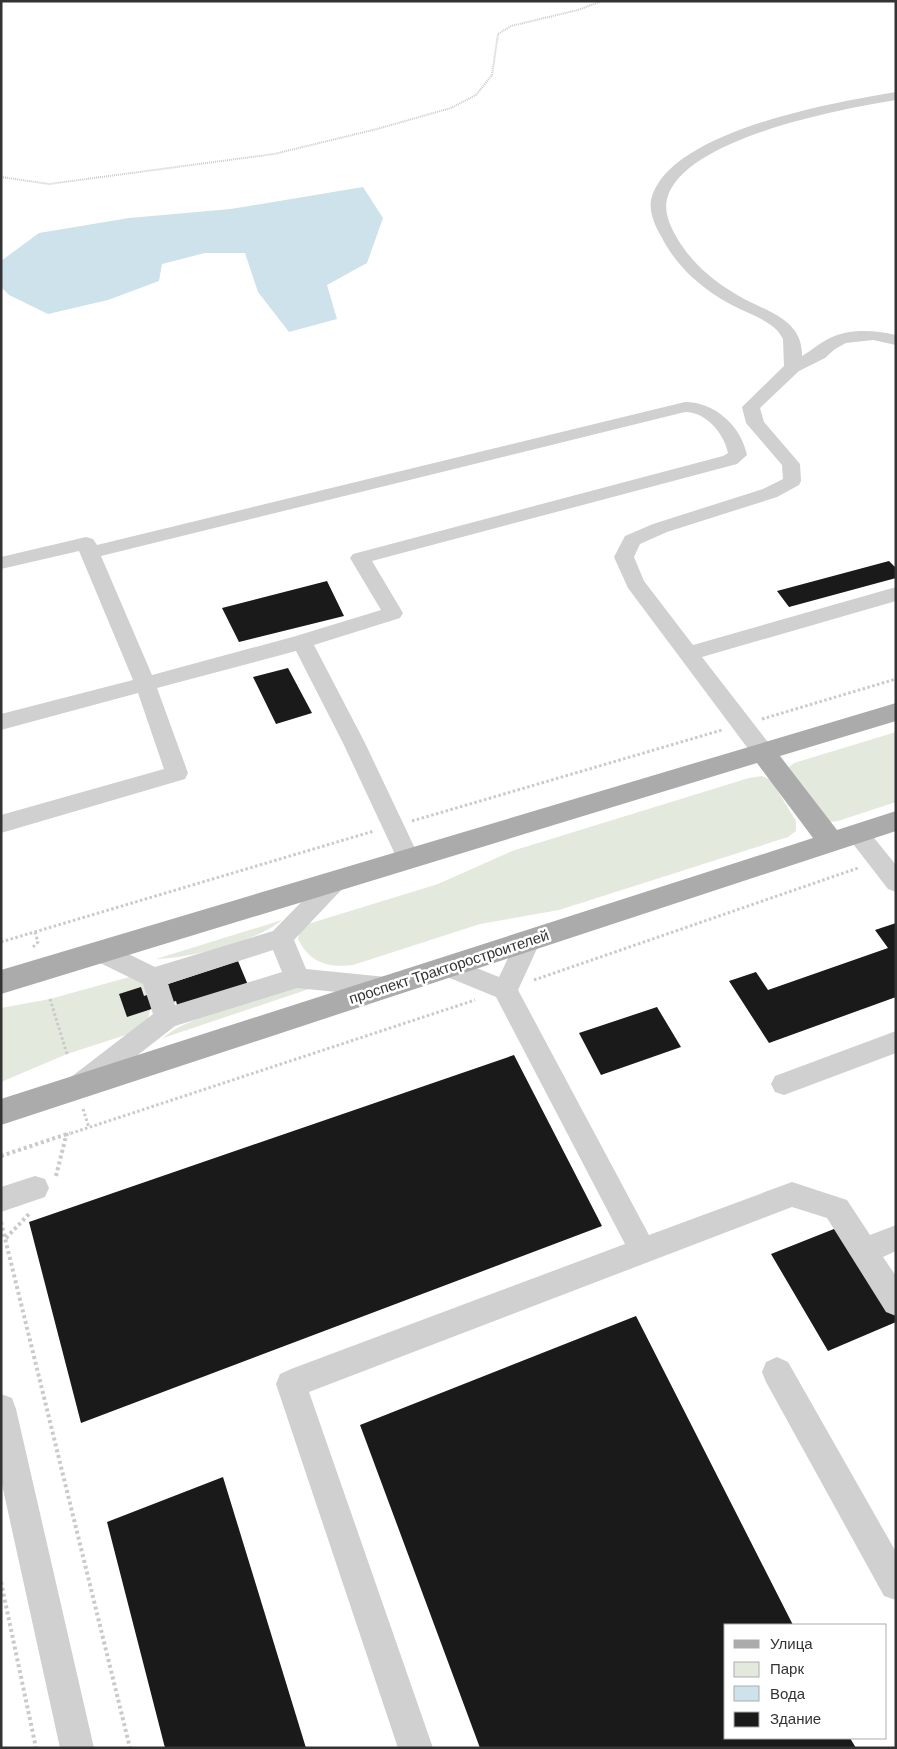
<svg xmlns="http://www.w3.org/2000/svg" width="897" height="1749" viewBox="0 0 897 1749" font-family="'DM Sans',sans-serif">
	<rect width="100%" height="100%" fill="#fff"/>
	<path fill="#e3e9dc" d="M 896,732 L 896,802 L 838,821 L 830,822 L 788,768 L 794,763 Z
		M 762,776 L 771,780 L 796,821 L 796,831 L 788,837 L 559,910 L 480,924 L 353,965 C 328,968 310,963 298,939 L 300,930 L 308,924 L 438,884 L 512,851 L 749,778 Z
		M 282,920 C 256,942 190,958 156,959 Z
		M 133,976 L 146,981 C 149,1002 156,1016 138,1031 L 67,1054 L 1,1082 L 1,1008 L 50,999 Z
		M 324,984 L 163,1038 C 183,1021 210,1015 234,1007 C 264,997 292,986 324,984 Z"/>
	<path fill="#cde2ea" d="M 363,187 L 383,218 L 367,263 L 327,285 L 337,319 L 289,332 L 258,292 L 245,253 L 205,253 L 162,264 L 159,281 L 108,300 L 48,314 L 9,295 L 1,287 L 1,261 L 39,233 L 129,218 L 231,209 Z"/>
	<path fill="#1a1a1a" d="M 889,561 L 896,568 L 896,578 L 789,607 L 777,591 Z
		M 327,581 L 344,616 L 239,642 L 222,608 Z
		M 288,668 L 312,713 L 276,724 L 253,677 Z
		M 896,923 L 896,997 L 769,1043 L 729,981 L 756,972 L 768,990 L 888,948 L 875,930 Z
		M 238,961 L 248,985 L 178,1008 L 176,1001 L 127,1017 L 119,994 L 141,987 L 144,996 L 169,988 L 168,984 Z
		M 657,1007 L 681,1047 L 601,1075 L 579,1033 Z
		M 514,1055 L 602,1226 L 81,1423 L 29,1222 Z
		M 844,1225 L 896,1307 L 896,1322 L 828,1351 L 771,1254 Z
		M 636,1316 L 793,1625 L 726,1625 L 726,1738 L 850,1738 L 856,1748 L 480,1748 L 360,1425 Z
		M 223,1477 L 306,1748 L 165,1748 L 107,1522 Z"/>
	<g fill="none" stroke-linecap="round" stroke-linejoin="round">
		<path stroke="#cacaca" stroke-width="2" stroke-dasharray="1 1" stroke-linecap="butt" d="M 1,177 L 49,184 L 274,154 L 377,129 L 451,108 L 476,95 L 492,75 L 498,34 L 511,26 L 578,10 L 602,1"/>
		<path stroke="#cacaca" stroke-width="3" stroke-dasharray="2.5 2.5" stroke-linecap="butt" d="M 762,719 L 896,679
			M 412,821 L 722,730
			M 1,942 L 374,831
			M 33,947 L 38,942 L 35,932
			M 534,980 L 858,868
			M 50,999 L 67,1054
			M 83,1109 L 89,1128
			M 66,1135 L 475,1000"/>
		<path stroke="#cacaca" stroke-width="4" stroke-dasharray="3 3" stroke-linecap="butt" d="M 1,1156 L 70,1133
			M 56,1176 L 66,1136
			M 1,1222 L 130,1748
			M 6,1238 L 29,1214
			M 1,1582 L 36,1748"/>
		<path fill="#d0d0d0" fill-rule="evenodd" d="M 896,92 L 896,100 C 841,109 683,138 667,199 C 661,222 688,257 704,271 C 716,282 730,291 744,299 C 770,312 803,321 802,356 C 811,351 817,345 826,340 C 848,328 872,330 896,335 L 896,345 L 873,340 L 846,343 L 835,349 L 825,358 L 799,371 L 760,408 L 764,422 L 800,464 L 801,481 L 799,485 L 777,497 L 667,532 L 640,544 L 634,557 L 644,581 L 693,645 L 896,587 L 896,601 L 702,657 L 771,746 L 774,752 L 771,758 L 763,760 L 755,758 L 628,588 L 614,557 L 625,536 L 653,524 L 763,489 L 783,479 L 782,465 L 746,423 L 742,407 L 784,366 L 783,339 C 774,320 747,314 730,304 C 717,297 704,288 693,278 C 680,266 669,252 661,236 C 655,226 649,212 651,200 C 667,131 836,102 896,92 Z
			M 685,402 C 715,402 741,426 747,455 L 737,464 L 372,561 L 403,613 L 400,618 L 314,645 L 365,743 L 420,859 L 416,865 L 408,868 L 400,865 L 343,743 L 296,651 L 157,688 L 188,773 L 185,779 L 1,833 L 1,815 L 164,769 L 138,693 L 1,730 L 1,714 L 133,680 L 79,551 L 1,569 L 1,557 L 86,537 L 93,539 L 97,545 ZM 685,412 C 706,412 724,433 728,453 L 723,456 L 353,554 L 350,558 L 381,610 L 296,636 L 152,675 L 101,556 Z
			M 858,825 L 866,828 L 896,865 L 896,892 L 888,889 L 850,840 L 846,834 L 850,828 Z
			M 336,872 L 344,875 L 348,881 L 344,887 L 294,940 L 306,969 L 386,977 L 395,980 L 399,987 L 395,994 L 386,997 L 297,988 L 175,1026 L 89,1093 L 80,1096 L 71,1093 L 67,1085 L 71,1077 L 153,1014 L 143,984 L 92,959 L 89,952 L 92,945 L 101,942 L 110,945 L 155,967 L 273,931 L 328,875 ZM 273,950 L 282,972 L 175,1005 L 168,984 Z
			M 529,930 L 538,933 L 541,940 L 518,990 L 649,1235 L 792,1182 L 847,1200 L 870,1235 L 896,1225 L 896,1251 L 883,1257 L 896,1276 L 896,1316 L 886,1312 L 827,1218 L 792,1207 L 309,1392 L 433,1748 L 398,1748 L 276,1384 L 280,1374 L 291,1369 L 625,1244 L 496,997 L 440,974 L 437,967 L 440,960 L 449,957 L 499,977 L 520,933 Z
			M 896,1031 L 896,1053 L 784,1095 L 775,1092 L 771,1084 L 775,1076 Z
			M 35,1176 L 45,1179 L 49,1188 L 45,1197 L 1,1212 L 1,1187 Z
			M 777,1357 L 788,1362 L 896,1552 L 896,1600 L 884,1596 L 766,1382 L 762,1372 L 766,1362 Z
			M 1,1394 L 12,1398 L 16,1409 L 94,1748 L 60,1748 L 1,1480 Z"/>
		<path fill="#ababab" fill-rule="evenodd" d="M 896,703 L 896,721 L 780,756 L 837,830 L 896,811 L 896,831 L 1,1125 L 1,1099 L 813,838 L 757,763 L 1,994 L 1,970 Z"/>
	</g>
	<g text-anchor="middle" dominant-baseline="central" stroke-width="5" stroke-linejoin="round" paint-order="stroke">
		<g font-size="15" fill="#333" stroke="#fff">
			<text transform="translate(449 967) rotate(-18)">проспект Тракторостроителей</text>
		</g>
	</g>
	<rect width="897" height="1749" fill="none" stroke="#333333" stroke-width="5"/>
	<rect x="724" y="1624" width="162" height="115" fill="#ffffff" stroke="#adadad"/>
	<rect x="734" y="1640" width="25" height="8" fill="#ababab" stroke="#adadad"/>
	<text x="770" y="1649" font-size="15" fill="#333333">Улица</text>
	<rect x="734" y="1662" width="25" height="15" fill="#e3e9dc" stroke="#adadad"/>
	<text x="770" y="1674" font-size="15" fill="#333333">Парк</text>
	<rect x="734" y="1686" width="25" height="15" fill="#cde2ea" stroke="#adadad"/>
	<text x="770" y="1699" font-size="15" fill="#333333">Вода</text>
	<rect x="734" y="1712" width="25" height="15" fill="#1a1a1a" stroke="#adadad"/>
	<text x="770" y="1724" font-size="15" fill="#333333">Здание</text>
</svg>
